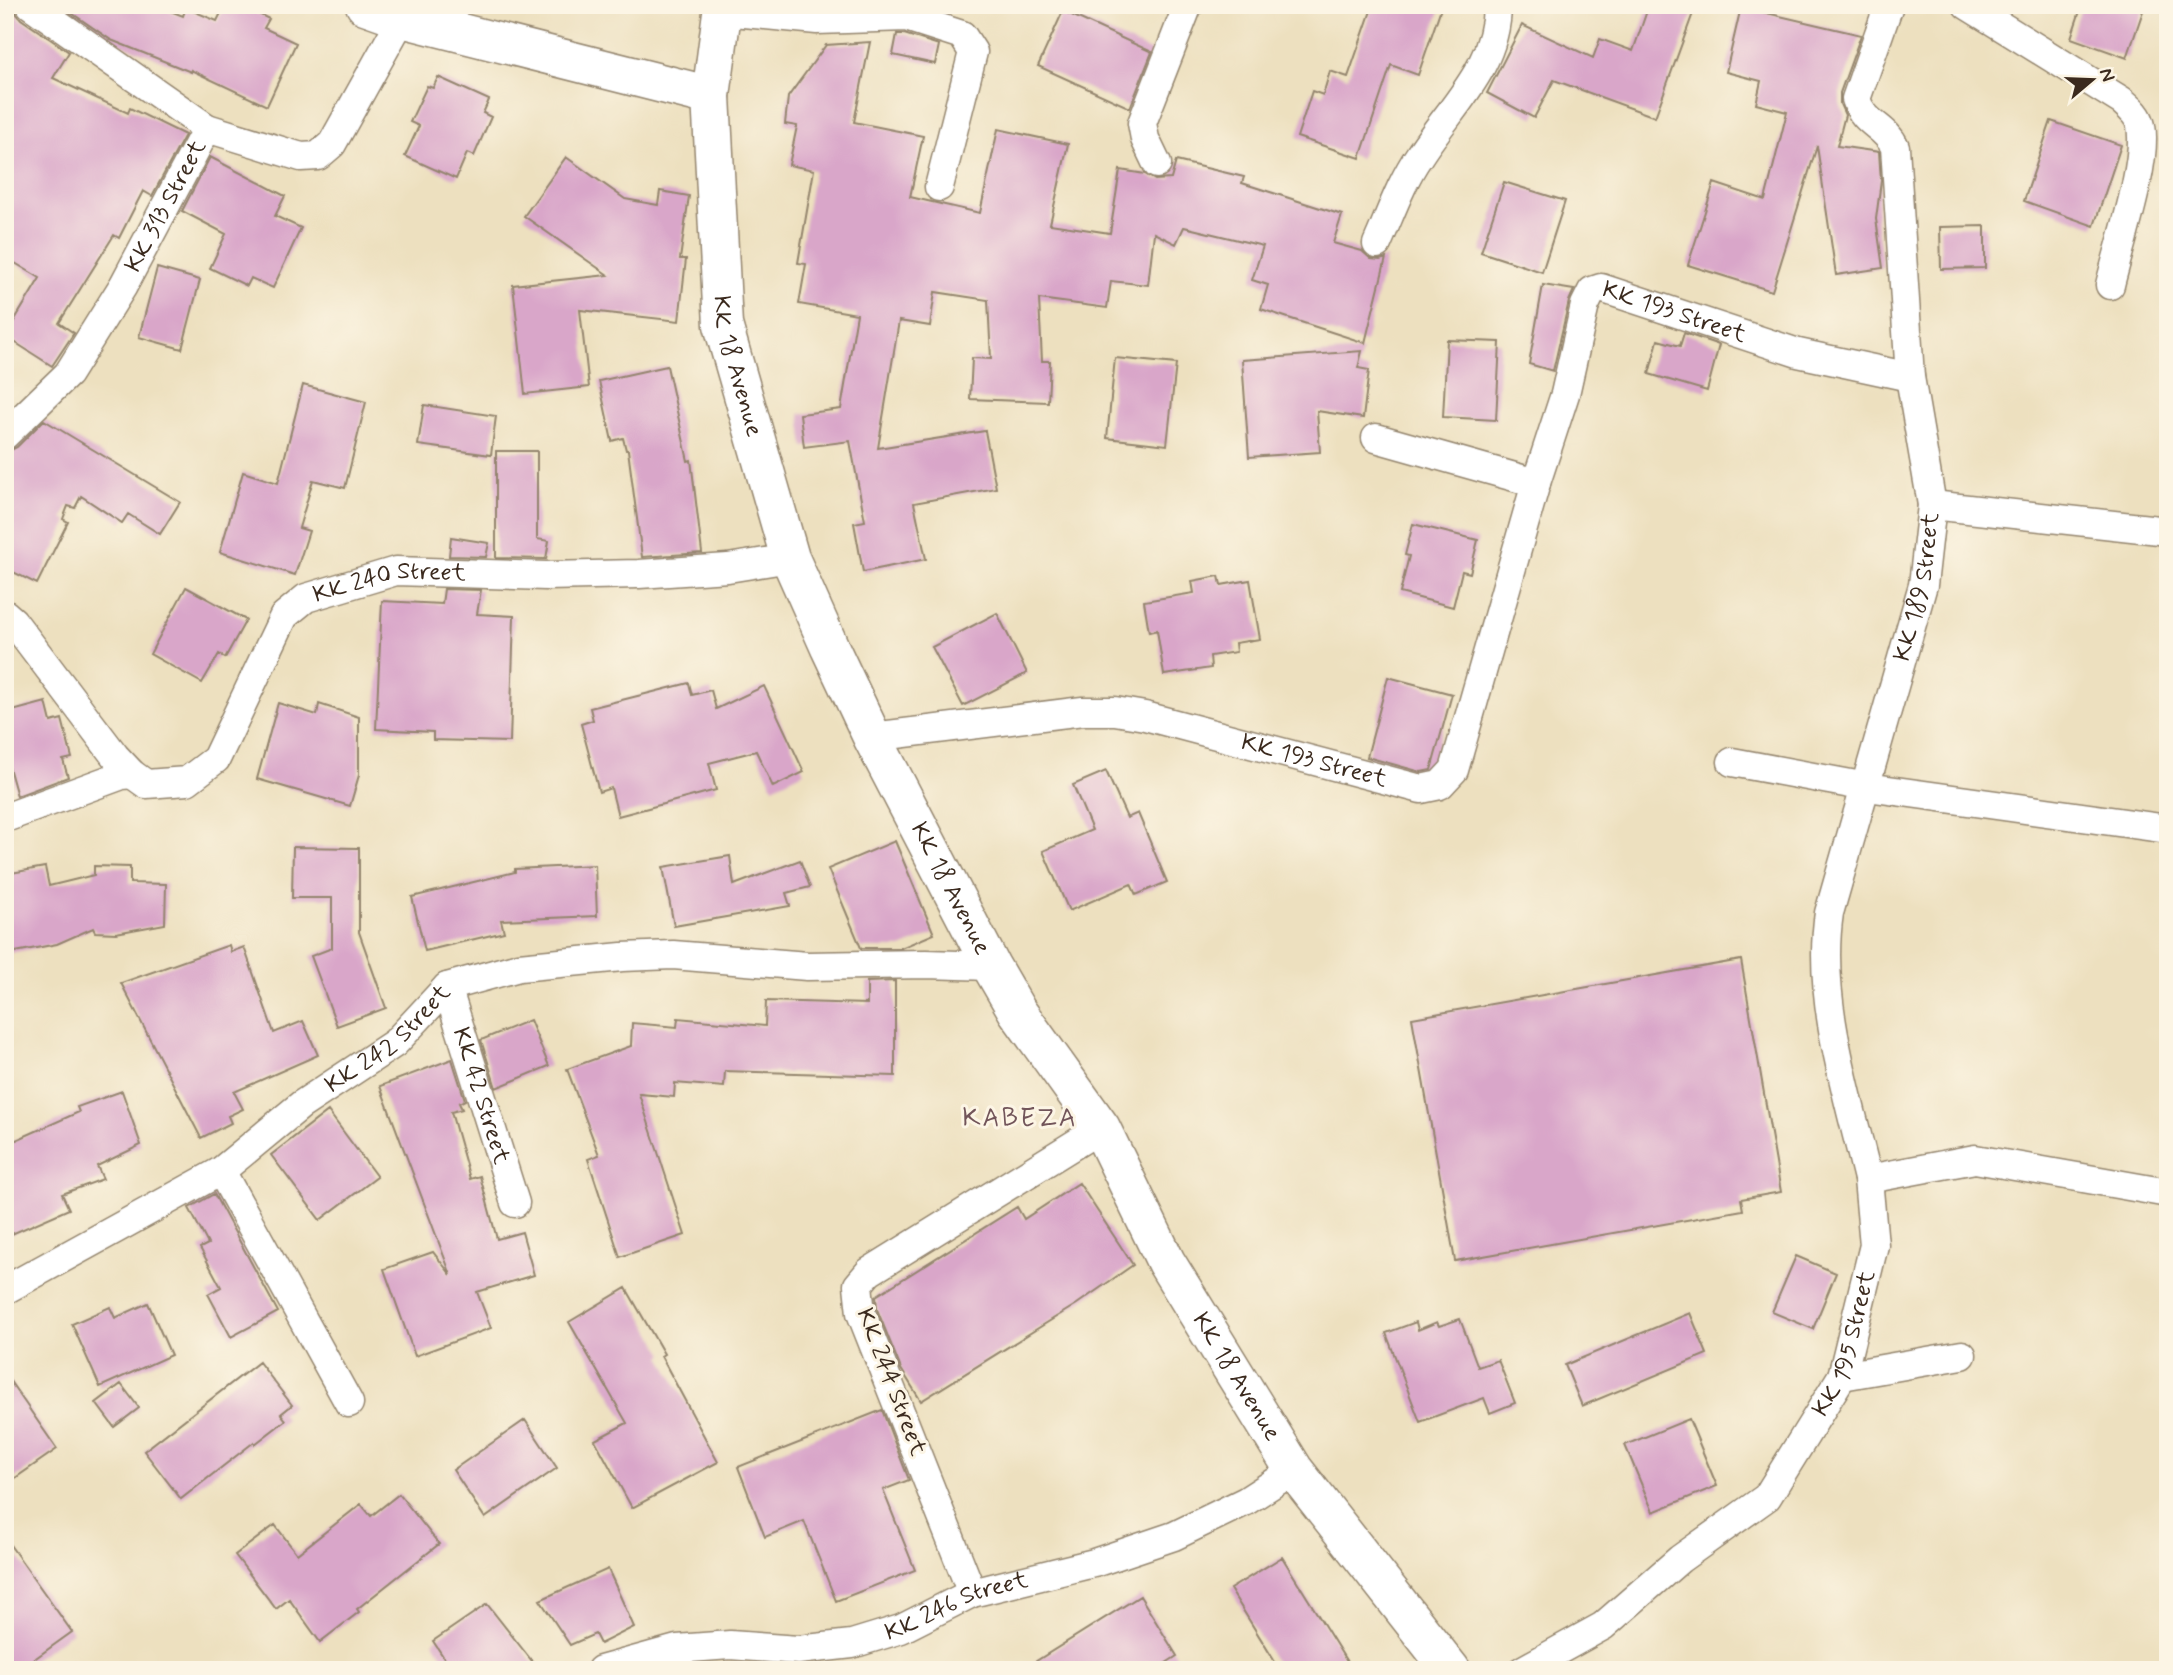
<svg xmlns="http://www.w3.org/2000/svg" width="2173" height="1675" viewBox="0 0 2173 1675" font-family="Mynerve,sans-serif">
	<rect width="100%" height="100%" fill="#fcf5e5"/>
	<filter id="ink" filterUnits="userSpaceOnUse"><feTurbulence type="fractalNoise" baseFrequency=".0143" numOctaves="2"/><feDisplacementMap in="SourceGraphic" scale="14" xChannelSelector="R" yChannelSelector="G"/><feConvolveMatrix kernelMatrix="1 2 1 2 8 2 1 2 1" color-interpolation-filters="sRGB"/></filter>
	<filter id="wash" filterUnits="userSpaceOnUse"><feTurbulence type="fractalNoise" baseFrequency=".00686" numOctaves="4" result="noise"/><feDisplacementMap in="SourceGraphic" scale="28" xChannelSelector="R" yChannelSelector="G"/><feGaussianBlur stdDeviation="1.57" result="paint"/><feColorMatrix in="noise" values="0 0 0 0 0 0 0 0 0 0 0 0 0 0 0 0 0 1.4 0 .05"/><feComposite in="paint" operator="in"/></filter>
	<g filter="url(#wash)">
		<rect width="100%" height="100%" fill="#ede0bf"/>
		<g id="blocks">
			<path fill="#d9a6c9" d="M 5,5 L 15,5 L 16,13 L 21,19 L 69,52 L 53,78 L 128,113 L 130,108 L 185,135 L 152,196 L 143,191 L 119,238 L 114,235 L 59,323 L 74,333 L 52,366 L 5,336 L 40,278 L 5,257 Z
				M 60,5 L 155,5 L 183,16 L 186,8 L 217,21 L 225,5 L 240,5 L 269,19 L 264,28 L 296,43 L 267,106 L 191,70 L 191,72 L 111,40 Z
				M 1373,5 L 1442,5 L 1418,75 L 1391,65 L 1360,158 L 1297,137 L 1312,91 L 1323,95 L 1330,71 L 1348,77 Z
				M 1649,5 L 1696,5 L 1655,117 L 1554,80 L 1534,118 L 1487,93 L 1522,25 L 1593,58 L 1600,39 L 1633,51 Z
				M 2082,5 L 2145,5 L 2127,58 L 2071,38 Z
				M 1741,7 L 1861,35 L 1840,93 L 1840,104 L 1845,115 L 1837,146 L 1879,152 L 1881,181 L 1876,219 L 1883,268 L 1836,275 L 1817,146 L 1772,291 L 1688,265 L 1714,183 L 1765,200 L 1787,112 L 1756,104 L 1761,81 L 1726,72 Z
				M 1063,11 L 1152,52 L 1130,108 L 1038,66 Z
				M 897,34 L 904,34 L 939,45 L 935,64 L 893,55 Z
				M 870,42 L 854,122 L 923,136 L 910,197 L 980,213 L 998,129 L 1068,144 L 1050,224 L 1110,233 L 1120,170 L 1145,174 L 1155,180 L 1171,179 L 1176,161 L 1244,177 L 1242,183 L 1342,215 L 1333,243 L 1362,251 L 1371,259 L 1380,260 L 1386,258 L 1365,343 L 1261,309 L 1268,285 L 1252,280 L 1263,246 L 1184,227 L 1176,244 L 1154,233 L 1148,285 L 1111,281 L 1107,308 L 1039,299 L 1042,361 L 1050,361 L 1048,402 L 970,399 L 972,358 L 991,359 L 988,300 L 935,292 L 930,326 L 899,321 L 878,448 L 985,431 L 996,488 L 914,503 L 926,559 L 863,572 L 854,523 L 865,521 L 850,441 L 804,447 L 800,414 L 841,409 L 857,314 L 799,304 L 806,264 L 798,263 L 814,170 L 789,165 L 797,126 L 785,124 L 788,97 L 826,45 Z
				M 438,77 L 489,100 L 483,113 L 491,117 L 474,156 L 467,153 L 456,179 L 405,156 L 419,126 L 410,122 L 427,86 L 433,88 Z
				M 2051,121 L 2121,145 L 2094,226 L 2024,201 Z
				M 210,157 L 285,196 L 275,216 L 301,228 L 273,288 L 251,278 L 247,286 L 210,268 L 226,234 L 182,211 Z
				M 566,157 L 625,199 L 658,205 L 660,191 L 689,196 L 680,259 L 686,259 L 679,321 L 580,310 L 589,387 L 525,394 L 513,285 L 608,275 L 524,216 Z
				M 1504,182 L 1565,201 L 1542,272 L 1481,252 Z
				M 1985,226 L 1985,268 L 1941,269 L 1940,227 Z
				M 157,268 L 200,280 L 182,349 L 139,337 Z
				M 1543,285 L 1574,290 L 1569,301 L 1553,371 L 1529,364 Z
				M 1684,333 L 1719,345 L 1707,391 L 1649,374 L 1658,340 L 1680,346 Z
				M 1447,340 L 1500,342 L 1496,420 L 1443,417 Z
				M 1362,351 L 1358,368 L 1369,370 L 1363,418 L 1317,411 L 1320,452 L 1249,457 L 1242,360 Z
				M 1115,358 L 1176,364 L 1167,445 L 1107,438 Z
				M 667,366 L 688,461 L 691,460 L 702,553 L 642,557 L 628,450 L 626,450 L 623,438 L 612,441 L 599,381 Z
				M 303,385 L 366,402 L 345,488 L 313,480 L 299,528 L 309,531 L 295,575 L 220,552 L 243,472 L 278,483 Z
				M 424,405 L 496,416 L 491,455 L 418,445 Z
				M 44,420 L 180,502 L 160,534 L 128,514 L 122,523 L 81,496 L 75,508 L 68,506 L 63,519 L 68,522 L 37,584 L 5,568 L 5,453 L 17,447 Z
				M 496,451 L 537,451 L 537,539 L 549,541 L 546,559 L 496,558 Z
				M 1413,524 L 1478,540 L 1470,573 L 1462,571 L 1453,607 L 1400,593 L 1409,556 L 1405,555 Z
				M 451,537 L 489,543 L 486,557 L 449,556 Z
				M 1219,576 L 1221,585 L 1250,580 L 1260,639 L 1235,643 L 1236,652 L 1210,656 L 1211,668 L 1164,675 L 1157,630 L 1149,632 L 1144,601 L 1194,593 L 1192,581 Z
				M 186,587 L 246,620 L 225,658 L 219,654 L 202,683 L 150,654 Z
				M 444,589 L 481,590 L 477,614 L 514,616 L 510,742 L 433,740 L 433,732 L 376,729 L 382,601 L 442,604 Z
				M 997,613 L 1027,673 L 963,706 L 932,647 Z
				M 1388,677 L 1452,694 L 1431,770 L 1421,772 L 1367,757 Z
				M 689,683 L 692,695 L 711,690 L 716,709 L 764,686 L 804,772 L 773,787 L 756,751 L 709,763 L 716,790 L 618,816 L 611,788 L 599,792 L 581,724 L 593,720 L 590,708 Z
				M 46,702 L 51,722 L 62,719 L 72,758 L 63,760 L 68,777 L 17,796 L 5,753 L 5,713 Z
				M 278,703 L 317,715 L 319,704 L 359,717 L 359,775 L 350,806 L 257,779 Z
				M 1106,771 L 1127,818 L 1138,813 L 1167,882 L 1136,895 L 1131,884 L 1069,911 L 1043,851 L 1092,830 L 1073,785 Z
				M 895,841 L 934,934 L 901,948 L 861,948 L 828,869 Z
				M 293,847 L 359,848 L 359,932 L 386,1008 L 337,1026 L 311,956 L 332,948 L 332,898 L 292,898 Z
				M 730,856 L 734,885 L 800,860 L 810,887 L 786,893 L 790,906 L 674,926 L 663,867 Z
				M 595,865 L 597,916 L 501,920 L 504,932 L 425,951 L 412,897 L 515,872 L 515,869 Z
				M 94,866 L 130,867 L 130,883 L 166,884 L 165,924 L 116,933 L 95,932 L 93,928 L 57,944 L 10,953 L 5,929 L 5,886 L 13,884 L 11,873 L 45,867 L 49,886 L 94,875 Z
				M 229,945 L 231,952 L 244,947 L 274,1033 L 303,1021 L 318,1055 L 234,1092 L 243,1109 L 228,1116 L 231,1123 L 201,1138 L 121,983 Z
				M 1741,960 L 1781,1192 L 1741,1199 L 1743,1210 L 1455,1261 L 1412,1018 Z
				M 895,981 L 895,1076 L 725,1071 L 724,1087 L 675,1083 L 674,1097 L 639,1094 L 685,1235 L 620,1257 L 588,1159 L 599,1155 L 567,1069 L 631,1046 L 632,1023 L 677,1027 L 678,1018 L 765,1026 L 766,1001 L 867,1004 L 867,982 Z
				M 530,1020 L 549,1066 L 496,1088 L 481,1040 Z
				M 452,1059 L 465,1100 L 459,1103 L 462,1109 L 451,1112 L 470,1179 L 480,1176 L 497,1239 L 522,1232 L 534,1275 L 477,1292 L 491,1328 L 415,1356 L 384,1269 L 433,1252 L 451,1275 L 380,1086 Z
				M 122,1091 L 141,1145 L 97,1166 L 103,1179 L 62,1194 L 69,1209 L 5,1237 L 5,1145 L 79,1112 L 77,1107 Z
				M 328,1111 L 377,1177 L 320,1220 L 271,1155 Z
				M 1079,1183 L 1133,1265 L 1077,1304 L 921,1401 L 901,1369 L 877,1309 L 876,1296 L 1017,1207 L 1024,1219 Z
				M 214,1194 L 278,1312 L 231,1337 L 208,1294 L 221,1287 L 200,1248 L 208,1244 L 189,1208 Z
				M 1796,1256 L 1836,1273 L 1813,1329 L 1772,1312 Z
				M 626,1288 L 664,1354 L 661,1356 L 718,1462 L 632,1508 L 595,1440 L 627,1423 L 569,1322 Z
				M 148,1303 L 171,1355 L 100,1387 L 72,1324 L 110,1307 L 115,1318 Z
				M 1690,1313 L 1707,1354 L 1582,1406 L 1565,1365 Z
				M 1460,1319 L 1478,1367 L 1498,1360 L 1515,1403 L 1490,1413 L 1484,1398 L 1420,1422 L 1386,1333 L 1416,1322 L 1418,1330 L 1437,1322 L 1439,1326 Z
				M 259,1362 L 292,1405 L 281,1414 L 286,1420 L 255,1444 L 254,1442 L 181,1499 L 144,1451 Z
				M 5,1374 L 57,1449 L 5,1485 Z
				M 121,1384 L 139,1408 L 114,1427 L 96,1403 Z
				M 882,1410 L 909,1480 L 883,1490 L 915,1570 L 836,1601 L 804,1521 L 765,1537 L 738,1467 Z
				M 1689,1419 L 1717,1486 L 1653,1512 L 1625,1445 Z
				M 525,1420 L 557,1468 L 485,1518 L 453,1470 Z
				M 399,1494 L 439,1544 L 357,1609 L 359,1612 L 320,1642 L 289,1599 L 276,1609 L 235,1555 L 275,1525 L 297,1554 L 361,1504 L 371,1516 Z
				M 5,1538 L 72,1632 L 19,1670 L 5,1670 Z
				M 1282,1557 L 1352,1670 L 1280,1670 L 1230,1589 Z
				M 608,1569 L 634,1627 L 600,1644 L 595,1634 L 570,1645 L 540,1600 Z
				M 1140,1596 L 1177,1656 L 1155,1670 L 1022,1670 Z
				M 487,1604 L 539,1670 L 452,1670 L 433,1641 Z"/>
		</g>
	</g>
	<g filter="url(#ink)">
		<use href="#blocks" fill-opacity="0" stroke="#94856e" stroke-width="2"/>
		<g fill="none" stroke-linecap="round" stroke-linejoin="round">
			<g stroke="#94856e" stroke-width="31">
				<g id="minor">
					<path d="M 31,5 L 207,128"/>
					<path d="M 1967,5 L 2122,101 C 2130,108 2139,115 2141,126 C 2148,162 2119,247 2110,285"/>
					<path d="M 722,11 L 817,20 L 906,17 L 962,35 L 973,52 L 939,187"/>
					<path d="M 1157,164 L 1145,139 L 1142,123 L 1188,5"/>
					<path d="M 1377,244 C 1390,215 1401,182 1419,156 C 1450,107 1497,68 1497,5"/>
					<path id="s1" d="M 5,435 L 68,374 L 123,286 L 207,128 L 301,157 L 318,156 L 332,144 L 402,18 L 415,6"/>
					<path d="M 1376,438 L 1536,483"/>
					<path d="M 1932,505 L 2168,531"/>
					<path id="s2" d="M 5,614 L 13,621 L 115,756 L 132,774 L 146,784 L 187,781 L 216,759 L 284,616 L 306,598 L 396,571 L 546,576 L 639,574 L 728,568 L 790,558"/>
					<path id="s3" d="M 872,737 L 1083,711 L 1115,711 L 1145,716 L 1421,789 L 1440,785 L 1454,770 L 1536,483 L 1565,394 L 1585,305 L 1592,291 L 1601,288 L 1798,353 L 1910,377"/>
					<path d="M 1732,762 L 1867,787 L 2168,829"/>
					<path d="M 5,818 L 122,775 L 132,774"/>
					<path id="s4" d="M 447,987 L 515,1203"/>
					<path d="M 221,1171 L 349,1403"/>
					<path id="s5" d="M 1868,1179 C 1848,1095 1816,999 1829,913 L 1923,585 L 1932,505 L 1910,377 L 1895,147 C 1885,125 1864,125 1856,99 L 1889,5"/>
					<path id="s6" d="M 5,1290 L 221,1171 L 301,1105 L 395,1043 L 447,987 L 519,967 L 622,957 L 673,955 L 807,966 L 926,964 L 991,966"/>
					<path d="M 1842,1376 L 1962,1355"/>
					<path d="M 972,1593 L 861,1313 L 858,1285 L 869,1272 L 1101,1128"/>
					<path id="s7" d="M 601,1670 L 677,1649 L 730,1645 L 798,1650 L 852,1644 L 901,1629 L 972,1593 L 1094,1563 L 1174,1536 L 1246,1501 L 1294,1470"/>
					<path id="s8" d="M 1523,1670 L 1603,1626 L 1680,1559 L 1767,1497 L 1842,1376 L 1874,1245 L 1868,1179 L 1975,1159 L 2168,1193"/>
				</g>
			</g>
			<g stroke="#94856e" stroke-width="41">
				<g id="secondary">
					<path d="M 365,5 L 402,18 L 711,96"/>
					<path id="s9" d="M 723,5 L 711,96 L 723,325 L 790,558 L 830,648 L 872,737 L 991,966 L 1017,1011 L 1101,1128 L 1166,1262 L 1294,1470 L 1451,1670"/>
				</g>
			</g>
			<use href="#minor" stroke="#fff" stroke-width="28"/>
			<use href="#secondary" stroke="#fff" stroke-width="38"/>
		</g>
	</g>
	<g text-anchor="middle" dominant-baseline="central" stroke-width="6" stroke-linejoin="round" paint-order="stroke">
		<g font-size="24" fill="#3b2a1e" stroke="#fcf5e5">
			<text stroke="none"><textPath href="#s1" startOffset="282">KK 313 Street</textPath></text>
			<text stroke="none"><textPath href="#s3" startOffset="1186">KK 193 Street</textPath></text>
			<text stroke="none"><textPath href="#s9" startOffset="364">KK 18 Avenue</textPath></text>
			<text stroke="none"><textPath href="#s2" startOffset="572">KK 240 Street</textPath></text>
			<text stroke="none"><textPath href="#s5" startOffset="609">KK 189 Street</textPath></text>
			<text stroke="none"><textPath href="#s3" startOffset="450">KK 193 Street</textPath></text>
			<text stroke="none"><textPath href="#s9" startOffset="931">KK 18 Avenue</textPath></text>
			<text stroke="none"><textPath href="#s6" startOffset="460">KK 242 Street</textPath></text>
			<text stroke="none"><textPath href="#s4" startOffset="114">KK 42 Street</textPath></text>
			<text stroke="none"><textPath href="#s8" startOffset="474">KK 195 Street</textPath></text>
			<text stroke="none"><textPath href="#s9" startOffset="1498">KK 18 Avenue</textPath></text>
			<text transform="translate(891 1382) rotate(69)">KK 244 Street</text>
			<text stroke="none"><textPath href="#s7" startOffset="366">KK 246 Street</textPath></text>
		</g>
		<g font-size="26" letter-spacing="2" fill="#72555a" stroke="#fcf5e5">
			<text x="1020" y="1119">KABEZA</text>
		</g>
	</g>
	<rect width="2173" height="1675" fill="none" stroke="#fcf5e5" stroke-width="28"/>
	<g transform="translate(2092 80) rotate(71)" stroke="#fcf5e5" stroke-width="5" paint-order="stroke">
	<path d="M0-5L12 26L0 18L-12 26Z" fill="#3b2a1e"/>
	<text y="-10" font-size="19" font-weight="bold" text-anchor="middle" fill="#3b2a1e">N</text>
	</g>
</svg>
